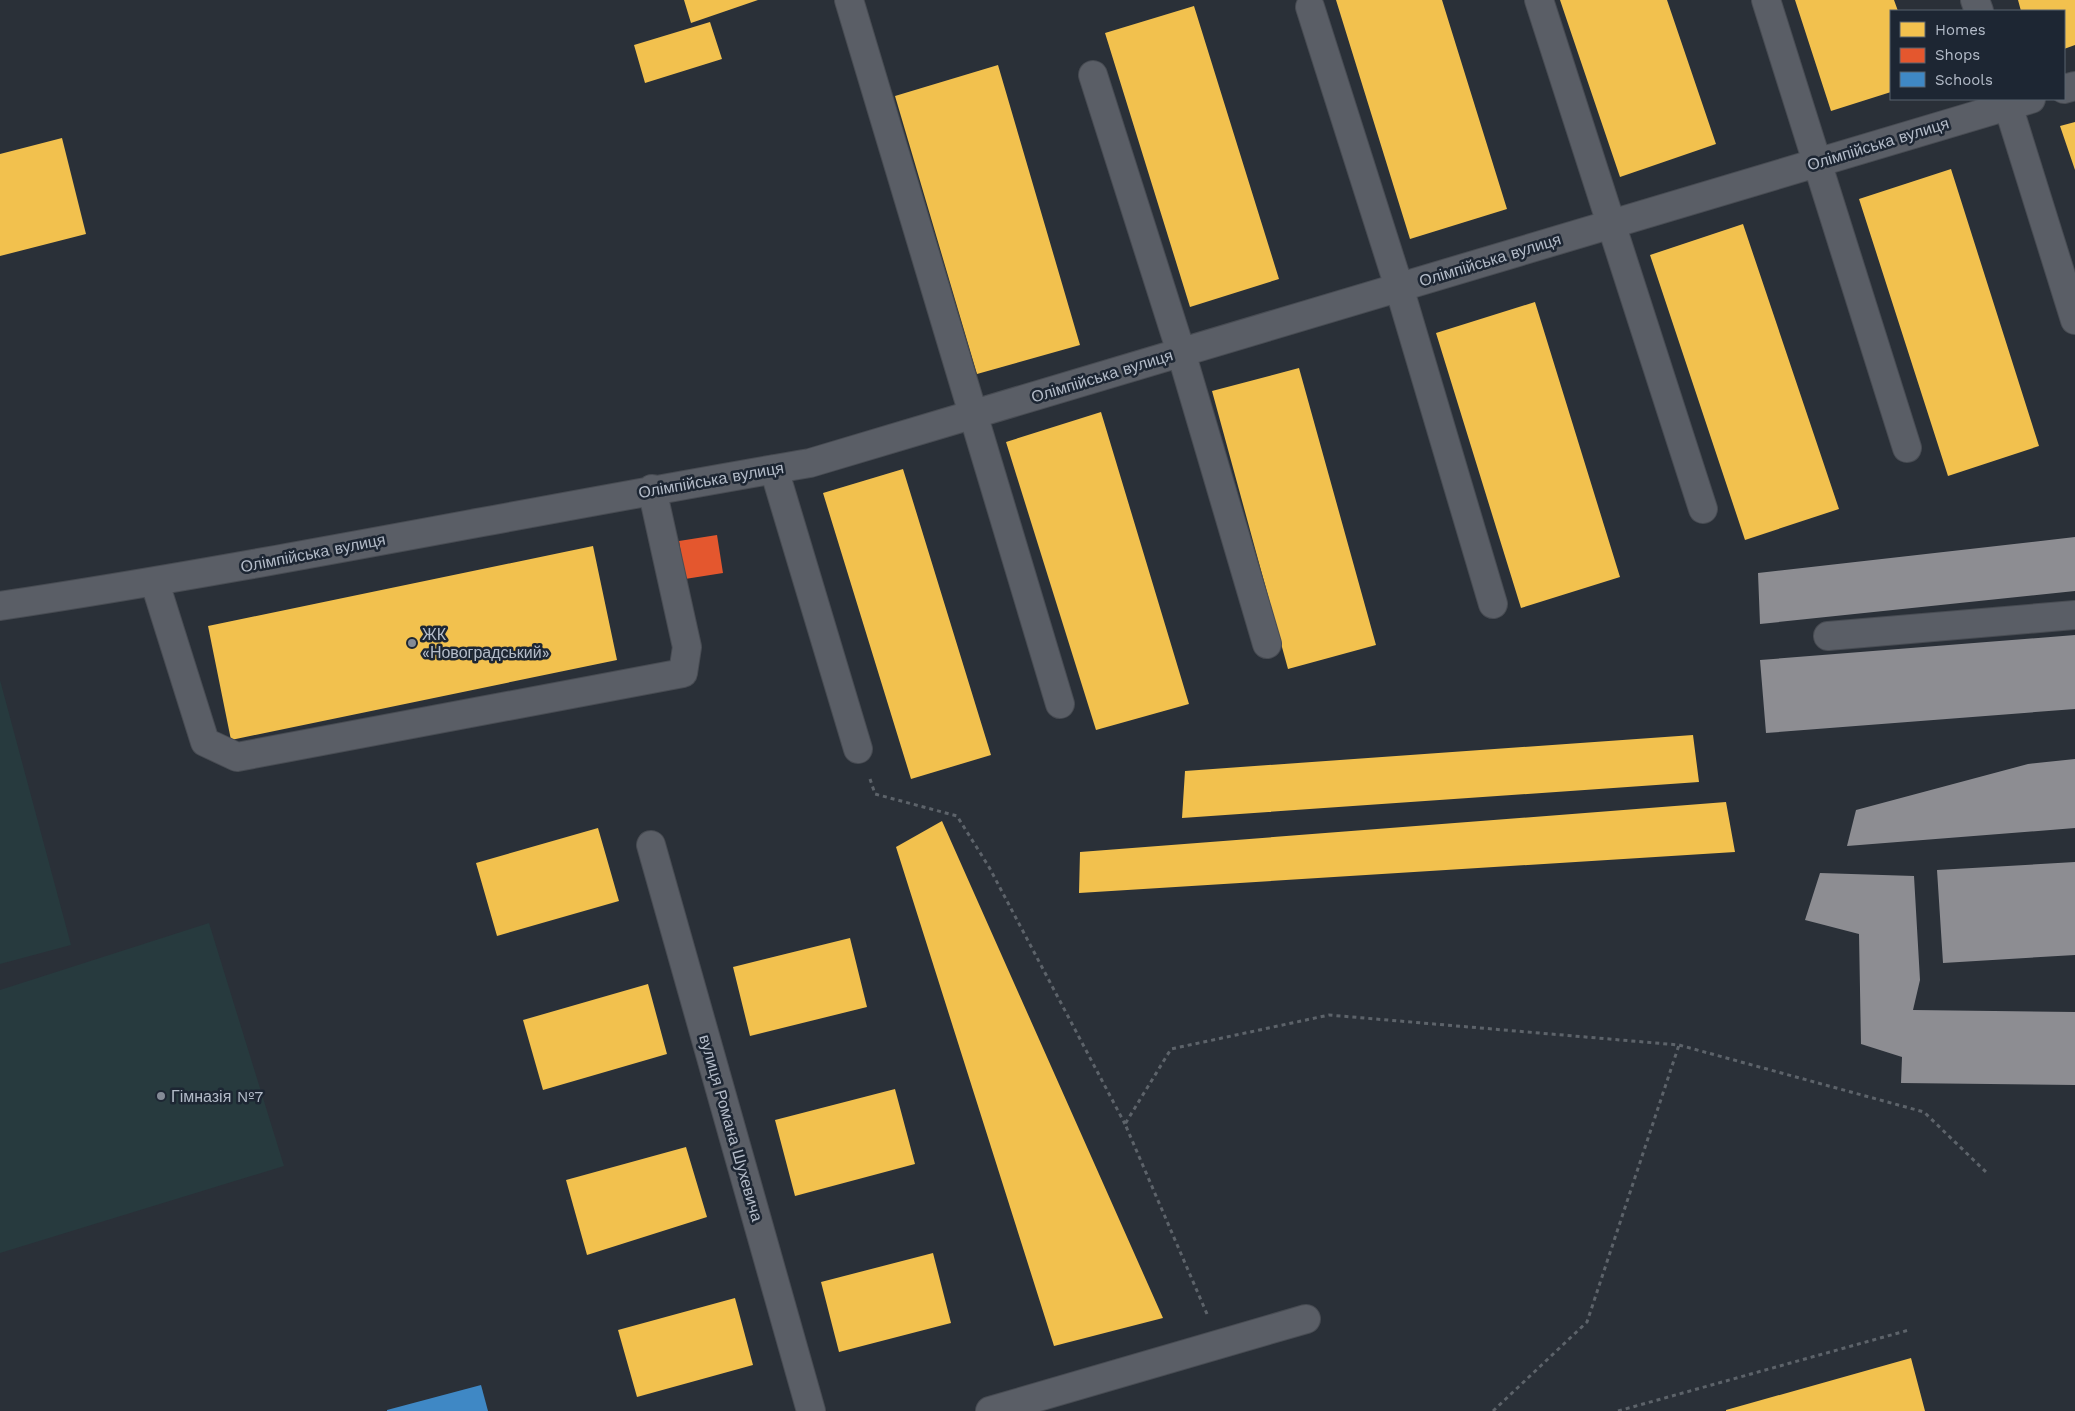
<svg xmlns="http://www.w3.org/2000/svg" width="2075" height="1411" viewBox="0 0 2075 1411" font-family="'Work Sans',sans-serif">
	<rect width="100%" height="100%" fill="#2a3038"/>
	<path fill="#273a3e" d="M 0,680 L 71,945 L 0,964 Z
		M 209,923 L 284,1166 L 0,1253 L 0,990 Z"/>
	<path fill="#f2c14e" d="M 684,0 L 758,0 L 691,23 Z
		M 1336,0 L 1442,0 L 1507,209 L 1410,239 Z
		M 1560,0 L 1667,0 L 1716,144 L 1620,177 Z
		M 1795,0 L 1894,0 L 1898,11 L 1891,11 L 1891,92 L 1831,111 Z
		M 2018,0 L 2075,0 L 2075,45 L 2064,49 L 2064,11 L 2021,11 Z
		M 1194,6 L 1279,279 L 1190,307 L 1105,33 Z
		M 710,22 L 722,59 L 645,83 L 634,45 Z
		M 998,65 L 1080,345 L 977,374 L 895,96 Z
		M 2075,122 L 2075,170 L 2060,126 Z
		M 62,138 L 86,234 L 0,256 L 0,154 Z
		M 1951,169 L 2039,446 L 1948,476 L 1859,199 Z
		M 1743,224 L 1839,509 L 1745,540 L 1650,255 Z
		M 1535,302 L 1620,577 L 1521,608 L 1436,333 Z
		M 1299,368 L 1376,645 L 1288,669 L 1212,391 Z
		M 1101,412 L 1189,704 L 1096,730 L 1006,442 Z
		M 903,469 L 991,755 L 911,779 L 823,493 Z
		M 593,546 L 617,660 L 231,740 L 208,626 Z
		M 1693,735 L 1699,782 L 1182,818 L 1185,771 Z
		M 1726,802 L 1735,852 L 1079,893 L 1080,852 Z
		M 942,821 L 1163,1318 L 1054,1346 L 896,847 Z
		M 598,828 L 619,901 L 497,936 L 476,863 Z
		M 850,938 L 867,1007 L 750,1036 L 733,967 Z
		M 648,984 L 667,1054 L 543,1090 L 523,1020 Z
		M 895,1089 L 915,1164 L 795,1196 L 775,1120 Z
		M 686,1147 L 707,1217 L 587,1255 L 566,1180 Z
		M 933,1253 L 951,1323 L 839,1352 L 821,1282 Z
		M 735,1298 L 753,1365 L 637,1397 L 618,1330 Z
		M 1911,1358 L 1925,1411 L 1726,1411 L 1726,1410 Z"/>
	<path fill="#e4572e" d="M 717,535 L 723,573 L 685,579 L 679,541 Z"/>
	<path fill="#3f88c5" d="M 481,1385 L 488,1411 L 387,1411 L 387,1410 Z"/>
	<path fill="#8d8d92" d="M 2075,537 L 2075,591 L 1760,624 L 1758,573 Z
		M 2075,635 L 2075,709 L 1766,733 L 1760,660 Z
		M 2075,759 L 2075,828 L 1847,846 L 1856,810 L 2028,764 Z
		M 2075,862 L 2075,955 L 1943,963 L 1937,870 Z
		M 1820,873 L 1914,876 L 1920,980 L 1913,1010 L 2075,1012 L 2075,1085 L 1901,1083 L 1902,1057 L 1861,1044 L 1859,934 L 1805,920 Z"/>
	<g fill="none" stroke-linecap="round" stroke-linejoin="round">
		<g stroke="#484c53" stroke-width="30">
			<path id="minor" d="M 849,0 L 1060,704
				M 1539,0 L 1703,509
				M 1766,0 L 1907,448
				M 1975,0 L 1979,11
				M 1310,7 L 1399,287 L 1493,604
				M 1093,75 L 1181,352 L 1267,644
				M 2064,89 L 2075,86
				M 2006,99 L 2075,320
				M 774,469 L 858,749
				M 155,583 L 205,742 L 237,757 L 683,673 L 687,647 L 652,489
				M 0,606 C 271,565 539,509 810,463 L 2031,99
				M 1828,636 L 2075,615
				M 651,845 L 811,1411
				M 990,1411 L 1306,1319"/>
		</g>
		<path stroke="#5d636a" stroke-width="3" stroke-dasharray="4 4" stroke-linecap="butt" d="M 870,779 L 875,794 L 957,816 L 989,867 L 1125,1124
			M 1207,1314 L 1125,1124 L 1171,1049 L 1329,1015 L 1679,1045 L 1924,1112 L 1987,1173
			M 1493,1411 L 1587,1322 L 1679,1045
			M 1618,1411 L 1909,1330"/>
		<use href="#minor" stroke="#5a5e66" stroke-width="28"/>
	</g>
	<g fill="#848b96" stroke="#1d2633" stroke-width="2">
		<circle cx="412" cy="643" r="5"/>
		<circle cx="161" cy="1096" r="5"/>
	</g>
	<g text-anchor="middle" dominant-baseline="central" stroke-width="5" stroke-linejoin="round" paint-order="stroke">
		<g font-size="16" fill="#b4bcc9" stroke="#1d2633">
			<text transform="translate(1878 144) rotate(-17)">Олімпійська вулиця</text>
			<text transform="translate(1490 260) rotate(-17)">Олімпійська вулиця</text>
			<text transform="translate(1102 376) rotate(-17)">Олімпійська вулиця</text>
			<text transform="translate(711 480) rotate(-10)">Олімпійська вулиця</text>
			<text transform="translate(313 553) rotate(-11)">Олімпійська вулиця</text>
			<text transform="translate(731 1128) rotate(74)">вулиця Романа Шухевича</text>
		</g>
		<g font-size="16" fill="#b4bcc9" stroke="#1d2633" text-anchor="start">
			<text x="422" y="634">ЖК<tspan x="422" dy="18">«Новоградський»</tspan></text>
			<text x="171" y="1096">Гімназія №7</text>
		</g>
	</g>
	<rect x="1890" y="10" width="175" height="90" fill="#1d2633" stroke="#59626f"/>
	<rect x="1900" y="22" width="25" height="15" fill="#f2c14e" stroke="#59626f"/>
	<text x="1935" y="35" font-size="15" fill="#b4bcc9">Homes</text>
	<rect x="1900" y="48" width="25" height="15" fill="#e4572e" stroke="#59626f"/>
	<text x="1935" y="60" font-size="15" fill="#b4bcc9">Shops</text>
	<rect x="1900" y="72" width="25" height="15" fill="#3f88c5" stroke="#59626f"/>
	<text x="1935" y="85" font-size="15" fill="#b4bcc9">Schools</text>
</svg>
